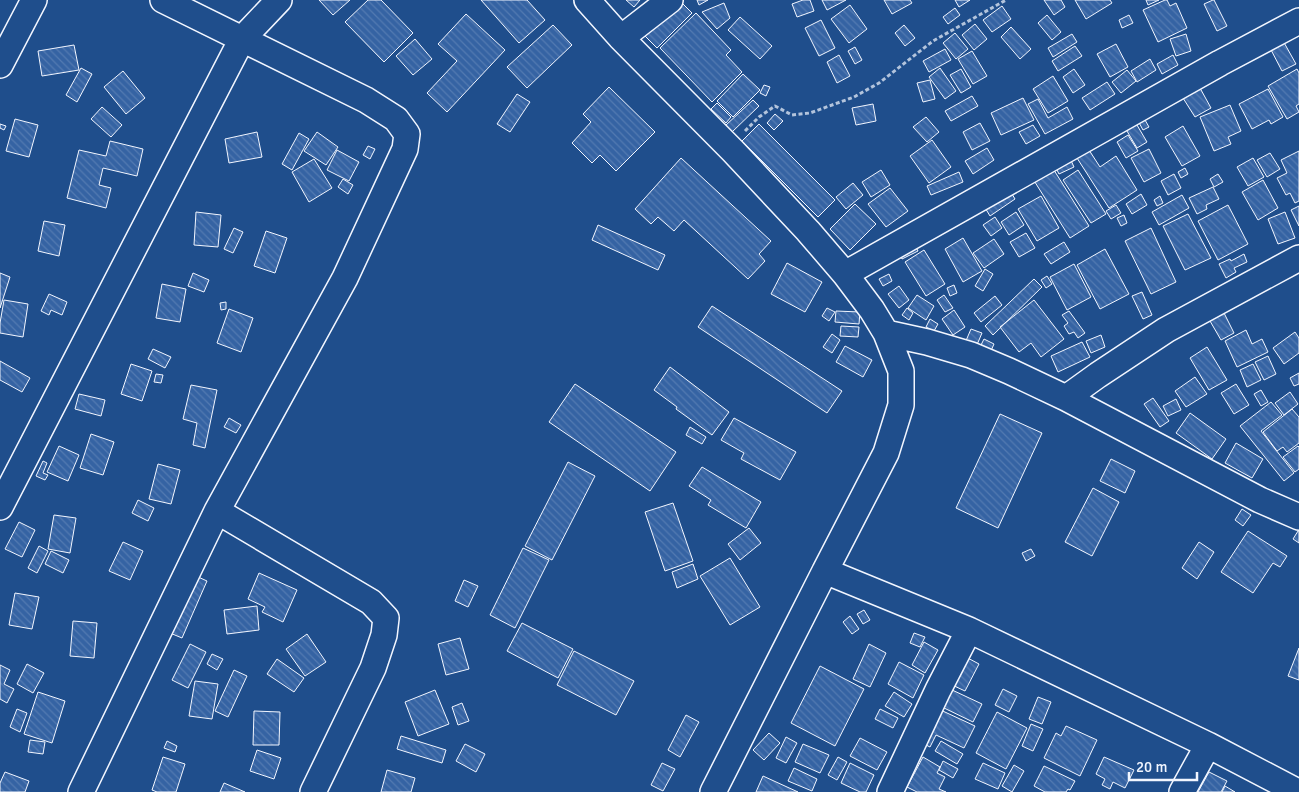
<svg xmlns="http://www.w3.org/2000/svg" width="1299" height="792" viewBox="0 0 1299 792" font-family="Signika,sans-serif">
	<defs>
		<pattern id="building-back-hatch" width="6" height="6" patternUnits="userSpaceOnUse" patternTransform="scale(1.25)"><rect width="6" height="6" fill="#3563a3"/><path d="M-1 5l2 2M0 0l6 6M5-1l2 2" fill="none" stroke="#537ab1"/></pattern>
	</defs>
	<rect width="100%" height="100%" fill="#1f4e8c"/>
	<path fill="url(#building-back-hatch)" stroke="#f2f6ff" d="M 319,0 L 350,0 L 333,15 Z
		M 368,0 L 381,0 L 413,33 L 384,62 L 345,22 Z
		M 481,0 L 527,0 L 545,20 L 519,43 Z
		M 626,0 L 640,0 L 634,7 Z
		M 679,0 L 692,13 L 657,48 L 642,33 Z
		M 697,0 L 708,0 L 699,5 Z
		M 803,0 L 810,0 L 814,11 L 797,17 L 792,4 Z
		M 822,0 L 846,0 L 827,10 Z
		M 884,0 L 910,0 L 912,3 L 892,14 Z
		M 955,0 L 970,0 L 959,7 Z
		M 1044,0 L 1061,0 L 1065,7 L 1054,15 Z
		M 1075,0 L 1110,0 L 1112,3 L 1086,19 Z
		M 1146,0 L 1159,0 L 1148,5 Z
		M 1165,0 L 1167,0 L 1170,6 L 1176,3 L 1187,28 L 1158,42 L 1143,10 Z
		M 1213,0 L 1214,0 L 1227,26 L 1217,31 L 1204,4 Z
		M 724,3 L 730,18 L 717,29 L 702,12 Z
		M 850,5 L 867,29 L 849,43 L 831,19 Z
		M 1002,6 L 1011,19 L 992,32 L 983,20 Z
		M 955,8 L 960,15 L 948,24 L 943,17 Z
		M 696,13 L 731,50 L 726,55 L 742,72 L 712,102 L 660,48 Z
		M 466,14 L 505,50 L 447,112 L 427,93 L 457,61 L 438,44 Z
		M 1047,15 L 1061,32 L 1052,40 L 1038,23 Z
		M 1129,15 L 1133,23 L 1122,28 L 1119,20 Z
		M 740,17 L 772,46 L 760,59 L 728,30 Z
		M 821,20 L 835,48 L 819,56 L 805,28 Z
		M 975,24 L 987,39 L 974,50 L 962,35 Z
		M 553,25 L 572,45 L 527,88 L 507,67 Z
		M 904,25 L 915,38 L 905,46 L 895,33 Z
		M 1011,27 L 1031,49 L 1020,59 L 1001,37 Z
		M 955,33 L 968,49 L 956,59 L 943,43 Z
		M 1072,34 L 1077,42 L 1053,57 L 1048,48 Z
		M 1186,34 L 1191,51 L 1176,56 L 1170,39 Z
		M 415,39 L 432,59 L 413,75 L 396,56 Z
		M 1282,39 L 1296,64 L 1282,71 L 1269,46 Z
		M 1116,44 L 1128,67 L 1110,77 L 1097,54 Z
		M 74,45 L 79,70 L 42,76 L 38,51 Z
		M 1075,46 L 1082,56 L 1058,71 L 1052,61 Z
		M 855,47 L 862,60 L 855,64 L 848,51 Z
		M 945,49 L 951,60 L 929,72 L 923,61 Z
		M 972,51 L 987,76 L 973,84 L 958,59 Z
		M 839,55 L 850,76 L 837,83 L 827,62 Z
		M 1173,55 L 1178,65 L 1162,74 L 1157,64 Z
		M 1150,59 L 1156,70 L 1137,82 L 1131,71 Z
		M 81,68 L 92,74 L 77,102 L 66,95 Z
		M 940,68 L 956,91 L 945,99 L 929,77 Z
		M 961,69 L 971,87 L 961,93 L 950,75 Z
		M 1074,69 L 1085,85 L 1073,93 L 1063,77 Z
		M 1297,69 L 1299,73 L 1299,104 L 1296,106 L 1299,112 L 1287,119 L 1268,86 Z
		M 1127,70 L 1136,81 L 1121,93 L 1112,82 Z
		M 123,71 L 145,98 L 126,114 L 104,87 Z
		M 743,74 L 760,90 L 733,117 L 717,101 Z
		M 1053,76 L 1068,101 L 1048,113 L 1033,89 Z
		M 930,80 L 935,99 L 923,102 L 917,83 Z
		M 1107,82 L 1115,94 L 1090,110 L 1082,98 Z
		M 764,85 L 770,87 L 766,96 L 760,93 Z
		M 609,87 L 655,132 L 616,171 L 600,155 L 592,163 L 572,143 L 591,122 L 583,114 Z
		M 1200,88 L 1211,108 L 1195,117 L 1183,98 Z
		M 1268,89 L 1283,117 L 1271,124 L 1269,120 L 1252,129 L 1239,104 Z
		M 517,94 L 530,102 L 510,132 L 497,124 Z
		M 972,96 L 978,106 L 951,121 L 945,111 Z
		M 1023,98 L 1034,120 L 1001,135 L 991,113 Z
		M 1038,99 L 1048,118 L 1067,107 L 1073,119 L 1045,134 L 1028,104 Z
		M 753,100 L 759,106 L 732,132 L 726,125 Z
		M 717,103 L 731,117 L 726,123 L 711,109 Z
		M 873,104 L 876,121 L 856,125 L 852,108 Z
		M 1230,105 L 1241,131 L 1228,137 L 1231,144 L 1214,151 L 1200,117 Z
		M 102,107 L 122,125 L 111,137 L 91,119 Z
		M 1141,113 L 1149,127 L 1143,130 L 1136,117 Z
		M 775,114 L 783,121 L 774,130 L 767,123 Z
		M 926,117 L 939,132 L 927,142 L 913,127 Z
		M 15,119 L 38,125 L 29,157 L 6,151 Z
		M 1134,120 L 1147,142 L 1137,148 L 1124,126 Z
		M 980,123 L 990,141 L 972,150 L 963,132 Z
		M 0,124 L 6,126 L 4,130 L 0,128 Z
		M 759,124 L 835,200 L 818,217 L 742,141 Z
		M 1033,125 L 1040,136 L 1026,144 L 1019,132 Z
		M 1183,126 L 1200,156 L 1182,166 L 1165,137 Z
		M 257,132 L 262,157 L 229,163 L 225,139 Z
		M 317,132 L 338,147 L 326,165 L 304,151 Z
		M 299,133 L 309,139 L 292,170 L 282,164 Z
		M 1128,135 L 1138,151 L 1126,158 L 1117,142 Z
		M 932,140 L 951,167 L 929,183 L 910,156 Z
		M 110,141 L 143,149 L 137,176 L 103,168 L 99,185 L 111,188 L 106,208 L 67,198 L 79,150 L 106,156 Z
		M 368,146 L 375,149 L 370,159 L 363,155 Z
		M 987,148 L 994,160 L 973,174 L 965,161 Z
		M 1149,149 L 1161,173 L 1144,182 L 1131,158 Z
		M 337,150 L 359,162 L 349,181 L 327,170 Z
		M 1089,150 L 1100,167 L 1116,156 L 1137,190 L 1109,208 L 1077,158 Z
		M 1299,151 L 1299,201 L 1295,203 L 1290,193 L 1286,195 L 1277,178 L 1287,173 L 1281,160 Z
		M 1270,153 L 1280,169 L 1267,177 L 1257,160 Z
		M 1069,156 L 1074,167 L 1059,174 L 1054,164 Z
		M 681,158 L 771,241 L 759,254 L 765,261 L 748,279 L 684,220 L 674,231 L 658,217 L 651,224 L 635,209 Z
		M 1253,158 L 1264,177 L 1248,186 L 1237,167 Z
		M 314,159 L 332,188 L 309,202 L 292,172 Z
		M 1052,167 L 1089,226 L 1070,238 L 1033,179 Z
		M 1185,168 L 1188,174 L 1181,178 L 1178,172 Z
		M 881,170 L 890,185 L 871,197 L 862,182 Z
		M 1078,170 L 1106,214 L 1091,223 L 1063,180 Z
		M 959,172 L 963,182 L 931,195 L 927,186 Z
		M 1174,174 L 1181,188 L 1168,195 L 1161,181 Z
		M 1218,174 L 1223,182 L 1214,187 L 1210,179 Z
		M 343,179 L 353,185 L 348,194 L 338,187 Z
		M 1263,180 L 1278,208 L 1258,220 L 1242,192 Z
		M 853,183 L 863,195 L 846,209 L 836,197 Z
		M 1213,187 L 1219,199 L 1206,205 L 1207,209 L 1197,214 L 1189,198 Z
		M 890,188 L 908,211 L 886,227 L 868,204 Z
		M 1009,189 L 1015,199 L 990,216 L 984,206 Z
		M 1141,194 L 1147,205 L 1132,214 L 1126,204 Z
		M 1182,195 L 1189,208 L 1159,225 L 1152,212 Z
		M 1041,196 L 1059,228 L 1037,241 L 1018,209 Z
		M 1160,196 L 1163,203 L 1157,206 L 1154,200 Z
		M 855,204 L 876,224 L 850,250 L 830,229 Z
		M 1116,205 L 1121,213 L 1111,219 L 1106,211 Z
		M 1228,205 L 1248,244 L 1218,260 L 1198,221 Z
		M 1299,206 L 1299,226 L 1291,210 Z
		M 196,212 L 221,215 L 218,247 L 194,245 Z
		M 1016,212 L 1024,225 L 1009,235 L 1001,222 Z
		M 1285,212 L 1295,238 L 1278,244 L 1268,219 Z
		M 1188,214 L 1211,258 L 1185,270 L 1163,226 Z
		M 1124,215 L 1127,223 L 1121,226 L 1117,218 Z
		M 995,217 L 1002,228 L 991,236 L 983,225 Z
		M 44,221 L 65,225 L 59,256 L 38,251 Z
		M 598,225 L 665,255 L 658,270 L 592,240 Z
		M 234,228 L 243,232 L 233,253 L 224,249 Z
		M 1151,228 L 1176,282 L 1151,294 L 1125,241 Z
		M 266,231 L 287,238 L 275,273 L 254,266 Z
		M 1026,233 L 1035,248 L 1019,257 L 1010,242 Z
		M 963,238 L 982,271 L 963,282 L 945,249 Z
		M 994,239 L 1004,254 L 984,268 L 973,253 Z
		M 1064,242 L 1070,252 L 1051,264 L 1044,254 Z
		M 915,245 L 918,251 L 902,259 L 899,253 Z
		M 1105,249 L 1129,294 L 1100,309 L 1077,265 Z
		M 924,250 L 945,284 L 926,296 L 905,262 Z
		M 1244,254 L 1247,262 L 1234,268 L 1236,272 L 1226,278 L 1219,264 L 1230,259 L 1231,261 Z
		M 787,263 L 822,282 L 805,312 L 771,294 Z
		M 1074,264 L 1091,297 L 1067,310 L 1050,277 Z
		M 985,269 L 993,274 L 983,291 L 975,286 Z
		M 0,273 L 10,277 L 0,308 Z
		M 193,273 L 209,280 L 204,292 L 188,286 Z
		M 889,274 L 892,281 L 883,286 L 879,279 Z
		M 1047,276 L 1052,284 L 1046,288 L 1041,280 Z
		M 1034,279 L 1042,287 L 993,335 L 985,326 Z
		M 162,284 L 186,289 L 180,322 L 156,318 Z
		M 954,285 L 957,293 L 950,296 L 947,288 Z
		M 899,286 L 909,300 L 899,308 L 888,294 Z
		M 1142,292 L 1152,315 L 1143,319 L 1132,296 Z
		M 49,294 L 67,302 L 62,315 L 51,310 L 49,315 L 41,311 Z
		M 917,295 L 934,306 L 926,320 L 908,308 Z
		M 944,295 L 953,308 L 945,312 L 937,300 Z
		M 995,296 L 1002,305 L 981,322 L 974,313 Z
		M 4,300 L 28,304 L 23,337 L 0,333 L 0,323 Z
		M 1034,300 L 1064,339 L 1041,357 L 1031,343 L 1019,352 L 1000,327 Z
		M 226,302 L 226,309 L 221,310 L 220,303 Z
		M 712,306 L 842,391 L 827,413 L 698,327 Z
		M 827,308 L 835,312 L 829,321 L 822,316 Z
		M 907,308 L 913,313 L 909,320 L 902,315 Z
		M 229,309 L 253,318 L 241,352 L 217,343 Z
		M 954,310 L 965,327 L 953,335 L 942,319 Z
		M 836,311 L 860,312 L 859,324 L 835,322 Z
		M 1069,311 L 1085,333 L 1078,338 L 1074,332 L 1069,334 L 1064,326 L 1068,323 L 1062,315 Z
		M 1224,313 L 1234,333 L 1221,340 L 1210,321 Z
		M 930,319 L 938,324 L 934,331 L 926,327 Z
		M 841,326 L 859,327 L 858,337 L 840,336 Z
		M 971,329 L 982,333 L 976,347 L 965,343 Z
		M 1246,330 L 1252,344 L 1262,339 L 1268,352 L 1237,367 L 1225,341 Z
		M 1295,332 L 1299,338 L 1299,353 L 1284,364 L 1273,348 Z
		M 832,334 L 840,340 L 832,353 L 823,347 Z
		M 1101,335 L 1105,347 L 1091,353 L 1086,341 Z
		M 984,339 L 994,344 L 990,353 L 979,349 Z
		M 1082,342 L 1090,357 L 1058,372 L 1051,356 Z
		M 845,346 L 872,360 L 863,377 L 836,362 Z
		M 1207,347 L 1227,380 L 1209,390 L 1190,358 Z
		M 153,349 L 171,357 L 165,368 L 148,359 Z
		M 1268,356 L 1276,374 L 1264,380 L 1255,362 Z
		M 0,361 L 30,378 L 22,392 L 0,380 Z
		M 131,364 L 152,371 L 142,401 L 121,394 Z
		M 1253,364 L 1261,380 L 1247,387 L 1240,370 Z
		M 670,367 L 729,412 L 712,435 L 676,409 L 677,407 L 654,390 Z
		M 1299,373 L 1299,384 L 1294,386 L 1290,378 Z
		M 156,374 L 163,375 L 161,383 L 154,382 Z
		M 1195,377 L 1207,394 L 1186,407 L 1175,391 Z
		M 575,384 L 676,452 L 650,491 L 549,422 Z
		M 1236,384 L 1249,405 L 1234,414 L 1221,393 Z
		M 191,385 L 217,390 L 205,448 L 193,445 L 197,423 L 183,419 Z
		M 1261,390 L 1268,402 L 1261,406 L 1254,394 Z
		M 1290,392 L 1298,404 L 1284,415 L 1275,403 Z
		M 79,394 L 105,400 L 101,416 L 75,409 Z
		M 1153,398 L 1169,421 L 1160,427 L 1144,404 Z
		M 1176,399 L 1181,410 L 1168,416 L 1163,406 Z
		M 1271,402 L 1282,415 L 1261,431 L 1294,473 L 1284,481 L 1240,426 Z
		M 1292,409 L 1299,417 L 1299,443 L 1287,452 L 1283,447 L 1277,451 L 1263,432 Z
		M 1190,413 L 1226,439 L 1212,459 L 1176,433 Z
		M 1000,414 L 1042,433 L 998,528 L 956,508 Z
		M 229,418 L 241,425 L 236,433 L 224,427 Z
		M 734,418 L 796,452 L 780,480 L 741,459 L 744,453 L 721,440 Z
		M 690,427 L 706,437 L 702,444 L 686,435 Z
		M 91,434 L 114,442 L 103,475 L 80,468 Z
		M 1236,443 L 1263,459 L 1252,478 L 1225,463 Z
		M 59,446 L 79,455 L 68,481 L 47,472 Z
		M 1298,446 L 1299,447 L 1299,469 L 1295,472 L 1283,457 Z
		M 1111,459 L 1135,471 L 1125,493 L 1100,481 Z
		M 43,461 L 47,463 L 43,473 L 48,475 L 45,480 L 36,476 Z
		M 568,462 L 595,476 L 552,560 L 525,546 Z
		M 158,464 L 180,470 L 171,504 L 149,499 Z
		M 702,467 L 761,502 L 746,528 L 708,505 L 711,500 L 689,486 Z
		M 1093,488 L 1119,502 L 1092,556 L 1065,542 Z
		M 138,500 L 154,508 L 148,521 L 132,513 Z
		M 673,503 L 693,561 L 665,571 L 645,512 Z
		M 1242,509 L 1251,515 L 1243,526 L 1235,520 Z
		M 54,515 L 76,518 L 70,553 L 48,549 Z
		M 19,522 L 35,530 L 22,557 L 5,549 Z
		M 749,528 L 761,543 L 740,560 L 728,544 Z
		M 1248,531 L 1287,556 L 1280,567 L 1273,563 L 1253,593 L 1221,572 Z
		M 1298,531 L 1299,531 L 1299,543 L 1293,539 Z
		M 123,542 L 143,551 L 130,580 L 109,571 Z
		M 1199,542 L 1214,552 L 1197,579 L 1182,568 Z
		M 39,546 L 48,551 L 37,573 L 28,568 Z
		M 523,548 L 549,560 L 515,628 L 490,615 Z
		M 1031,549 L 1035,556 L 1026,561 L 1022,553 Z
		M 51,551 L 69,560 L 63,573 L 45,564 Z
		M 730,558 L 760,607 L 730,625 L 700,576 Z
		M 693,564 L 698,579 L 677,588 L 672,572 Z
		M 259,573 L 297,590 L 283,622 L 262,612 L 265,607 L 248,599 Z
		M 196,576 L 207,581 L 182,638 L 170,633 Z
		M 464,580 L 478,586 L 468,607 L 455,601 Z
		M 15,593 L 39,597 L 32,629 L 9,625 Z
		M 257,606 L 259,630 L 227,634 L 224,610 Z
		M 864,610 L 870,620 L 863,624 L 857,614 Z
		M 850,616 L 859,629 L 852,634 L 843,622 Z
		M 73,621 L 97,623 L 94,658 L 70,656 Z
		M 522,623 L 573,649 L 558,678 L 507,651 Z
		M 914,633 L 925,637 L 920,647 L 910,643 Z
		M 307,634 L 326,662 L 305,676 L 286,649 Z
		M 460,638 L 469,669 L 446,675 L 438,644 Z
		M 924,642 L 938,650 L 925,673 L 912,665 Z
		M 190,644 L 206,652 L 188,688 L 172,680 Z
		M 869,644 L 886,653 L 870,687 L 853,679 Z
		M 1299,648 L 1299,680 L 1288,676 Z
		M 574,651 L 634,681 L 616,715 L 557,685 Z
		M 212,654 L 223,659 L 217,670 L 207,664 Z
		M 964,656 L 979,664 L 965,691 L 950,684 Z
		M 277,659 L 304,678 L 294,692 L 267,674 Z
		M 899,662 L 924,675 L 913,698 L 888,684 Z
		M 27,664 L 44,673 L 33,693 L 17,684 Z
		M 0,665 L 10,670 L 4,684 L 14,689 L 7,703 L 0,699 Z
		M 820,666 L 864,689 L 835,746 L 791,723 Z
		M 234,670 L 247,676 L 228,717 L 215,711 Z
		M 195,681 L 218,684 L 212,719 L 189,716 Z
		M 950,689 L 982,704 L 973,722 L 942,707 Z
		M 1003,689 L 1017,696 L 1009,712 L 995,705 Z
		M 435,690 L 449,724 L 418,736 L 405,702 Z
		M 38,692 L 65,701 L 52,743 L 24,734 Z
		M 894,692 L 912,704 L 904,717 L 885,706 Z
		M 1038,697 L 1051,702 L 1042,724 L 1029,719 Z
		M 462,703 L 469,721 L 458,725 L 452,707 Z
		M 932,706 L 975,726 L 964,748 L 936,735 L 930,747 L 916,740 Z
		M 17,709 L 27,713 L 20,732 L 10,727 Z
		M 880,709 L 898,718 L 893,728 L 875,719 Z
		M 254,711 L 280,712 L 279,745 L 253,745 Z
		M 997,712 L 1027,728 L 1006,769 L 976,753 Z
		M 686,715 L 699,722 L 680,757 L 668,750 Z
		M 1031,724 L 1043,729 L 1033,751 L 1022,746 Z
		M 1066,726 L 1097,740 L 1080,776 L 1044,758 L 1056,733 L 1061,736 Z
		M 769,733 L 780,743 L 764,760 L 753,750 Z
		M 401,736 L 446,750 L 442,763 L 397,749 Z
		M 786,737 L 797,743 L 786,763 L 776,758 Z
		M 860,738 L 887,752 L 877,770 L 850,756 Z
		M 30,740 L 45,742 L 43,754 L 28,752 Z
		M 167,741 L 177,746 L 175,752 L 164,748 Z
		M 941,741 L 963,754 L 957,764 L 935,751 Z
		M 465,744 L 485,754 L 476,772 L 456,761 Z
		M 803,744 L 829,755 L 820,773 L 795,762 Z
		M 257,750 L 281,758 L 274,779 L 250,771 Z
		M 163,757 L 185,764 L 176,792 L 157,792 L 152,790 Z
		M 838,757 L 847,762 L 837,780 L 828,775 Z
		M 923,757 L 940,767 L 937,773 L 945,777 L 939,789 L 946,792 L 917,792 L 907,787 Z
		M 1104,757 L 1134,770 L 1125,788 L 1113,782 L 1110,789 L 1102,785 L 1105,779 L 1096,774 Z
		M 943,761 L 958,769 L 953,778 L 939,770 Z
		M 662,763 L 675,769 L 663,791 L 651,785 Z
		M 850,763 L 874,775 L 866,792 L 860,792 L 841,783 Z
		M 983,763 L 1005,773 L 998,789 L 975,779 Z
		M 1014,765 L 1024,771 L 1012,792 L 1002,786 Z
		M 1044,766 L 1075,781 L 1070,790 L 1068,789 L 1066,792 L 1045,792 L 1034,786 Z
		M 794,768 L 817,779 L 812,791 L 788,781 Z
		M 387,770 L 415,778 L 411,792 L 381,792 Z
		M 5,772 L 29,781 L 25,792 L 0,792 L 0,783 Z
		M 1209,772 L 1227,781 L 1221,792 L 1198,792 Z
		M 763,776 L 798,792 L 756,792 Z
		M 224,783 L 245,792 L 220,792 Z
		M 1225,786 L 1235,792 L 1222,792 Z"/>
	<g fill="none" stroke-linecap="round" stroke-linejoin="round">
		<g stroke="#f2f6ff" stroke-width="28">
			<path id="minor" d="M 587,0 L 621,38 L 733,151 L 808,231 L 845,274 L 872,310 L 886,333 L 901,371 L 901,405 L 886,453 L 825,571
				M 621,38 L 670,0
				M 0,65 L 34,0
				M 845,274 L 1220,63 L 1299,21
				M 886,333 L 927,342 L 971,355 L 1009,371 L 1066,398 L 1260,500 L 1299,517
				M 1066,398 L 1098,375 L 1166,330 L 1299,258
				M 0,507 L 242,39 L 279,0
				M 217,511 L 371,602 L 386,618 L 384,635 L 373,668 L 313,792
				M 81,792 L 217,511 L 345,278 L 405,149 L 407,134 L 396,119 L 366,100 L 163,0
				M 713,792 L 825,571 L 969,630 L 1208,745 L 1298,792
				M 890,792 L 938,690 L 969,630
				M 1182,792 L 1208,745"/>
		</g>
		<path stroke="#b3c4dc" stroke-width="3" stroke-dasharray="4 2.5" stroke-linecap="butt" d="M 745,131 L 759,117 L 775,106 L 792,115 L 810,113 L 854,97 L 879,83 L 933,41 L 1006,0"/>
		<use href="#minor" stroke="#1f4e8c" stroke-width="25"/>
	</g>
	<path d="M1129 772v8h68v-8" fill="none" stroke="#f2f6ff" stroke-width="2.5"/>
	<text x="1136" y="772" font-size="15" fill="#f2f6ff" stroke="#1f4e8c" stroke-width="4" paint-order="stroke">20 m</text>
</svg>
